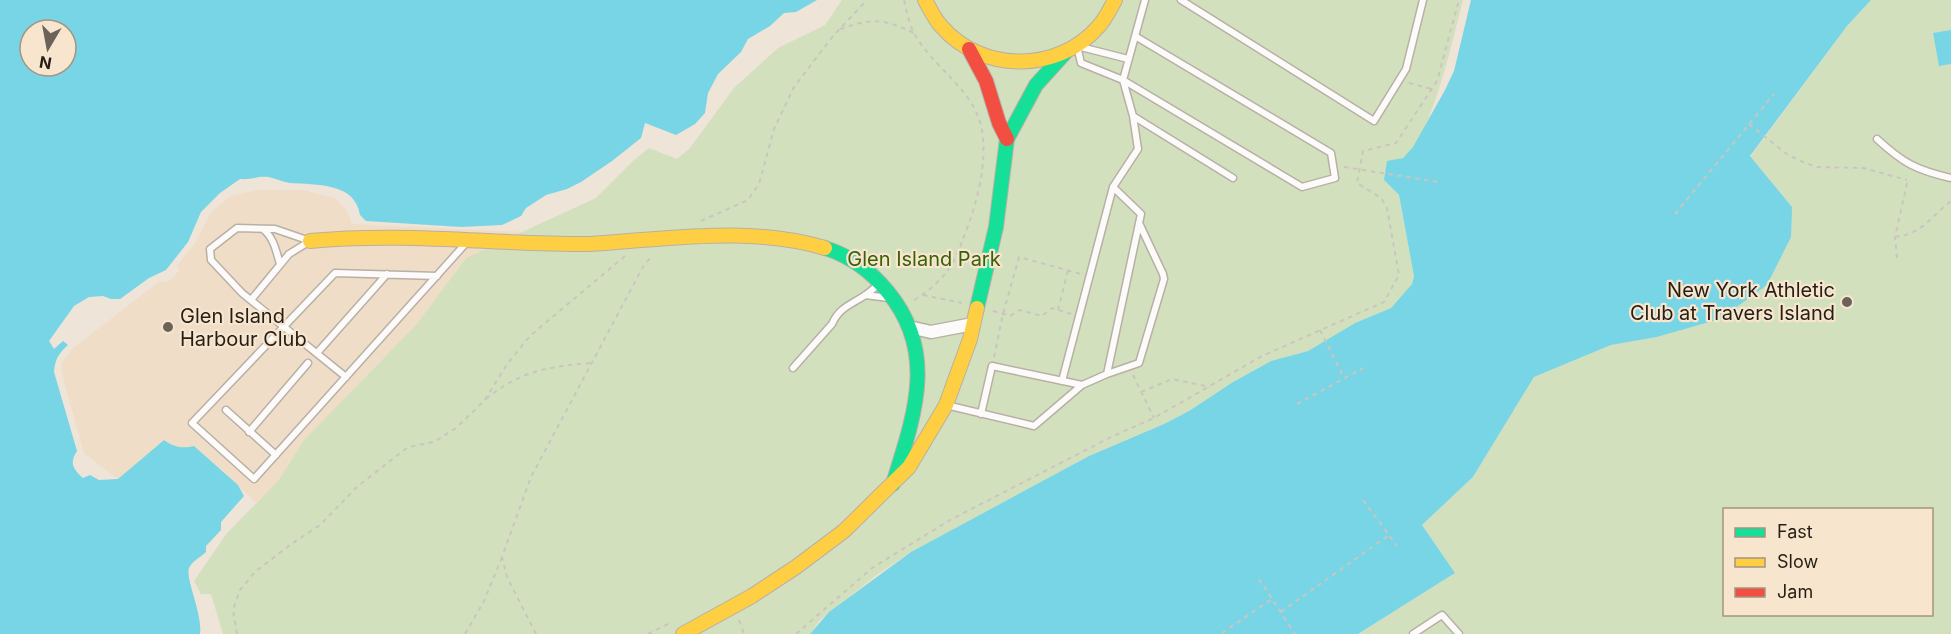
<svg xmlns="http://www.w3.org/2000/svg" width="1951" height="634" viewBox="0 0 1951 634" font-family="Inter,sans-serif">
	<rect width="100%" height="100%" fill="#eee4d7"/>
	<path fill="#efddc8" d="M 257,190 L 303,190 L 335,198 L 347,211 L 352,224 L 522,232 L 466,258 L 416,325 L 304,440 L 278,481 L 256,503 L 222,470 L 194,446 L 184,448 L 173,446 L 164,440 L 118,479 L 84,453 L 61,370 L 62,362 L 73,348 L 160,281 L 168,282 L 180,270 L 177,266 L 196,242 L 211,212 L 231,196 Z"/>
	<path fill="#d3e0bd" fill-rule="evenodd" d="M 842,0 L 1463,0 C 1455,29 1429,153 1399,159 L 1384,180 L 1399,195 L 1414,276 L 1412,284 L 1391,308 L 1355,323 L 1308,351 L 1271,361 L 1233,382 L 1189,411 L 1164,424 L 1089,456 L 911,552 L 878,574 L 820,620 L 810,634 L 223,634 L 211,594 L 201,594 L 194,581 L 227,533 L 278,481 L 304,440 L 416,325 L 466,258 L 596,198 L 634,160 L 649,148 L 677,159 L 690,148 L 734,88 L 778,48 L 825,25 Z
		M 1871,0 L 1951,0 L 1951,634 L 1358,634 L 1455,573 L 1422,525 L 1473,477 L 1534,377 L 1611,345 L 1657,337 L 1720,319 L 1792,207 L 1750,157 L 1847,26 ZM 1724,510 L 1932,510 L 1932,614 L 1724,614 Z"/>
	<path fill="#78d5e6" fill-rule="evenodd" d="M 0,0 L 817,0 L 796,12 L 784,13 L 770,26 L 748,39 L 741,52 L 718,74 L 708,93 L 705,113 L 695,124 L 676,135 L 645,123 L 641,138 L 612,161 L 581,182 L 567,189 L 546,195 L 526,208 L 521,216 L 502,225 L 461,227 L 366,221 L 360,215 C 355,182 316,185 290,183 C 282,182 275,178 268,177 C 258,176 250,180 240,179 L 220,193 L 201,212 L 188,242 L 166,270 L 149,278 L 120,299 L 111,299 L 103,296 L 89,297 L 74,306 L 49,341 L 54,349 L 63,341 L 68,345 C 59,353 55,359 54,372 L 77,451 C 69,463 73,469 83,478 L 90,475 L 99,480 L 118,479 L 164,440 C 174,447 182,449 194,446 L 238,485 L 244,496 L 221,522 L 221,530 L 206,546 L 206,552 C 200,558 193,560 189,568 C 185,578 203,615 200,634 L 0,634 ZM 30,30 L 66,30 L 66,66 L 30,66 Z
		M 1471,0 L 1871,0 L 1847,26 L 1750,156 L 1792,207 L 1791,237 L 1767,285 L 1720,319 L 1657,337 L 1611,345 L 1534,377 L 1473,477 L 1422,525 L 1455,573 L 1358,634 L 810,634 L 829,612 L 911,552 L 1089,456 L 1164,424 L 1189,411 L 1233,382 L 1271,361 L 1308,351 L 1355,323 L 1391,308 L 1412,284 L 1414,276 L 1399,195 L 1384,180 L 1387,161 L 1403,158 L 1413,147 L 1445,90 L 1454,71 Z
		M 1951,30 L 1951,64 L 1939,66 L 1933,33 Z"/>
	<g fill="none" stroke-linecap="round" stroke-linejoin="round">
		<g stroke="#b8b0a6" stroke-width="9">
			<path id="lane" d="M 1181,0 L 1374,121 L 1406,69 L 1423,0
				M 1128,59 L 1077,46 L 1081,63 L 1123,80 L 1302,187 L 1335,178 L 1331,153 L 1135,36
				M 1133,116 L 1233,178
				M 1877,139 C 1903,163 1916,170 1951,178
				M 263,229 C 274,238 276,251 280,264
				M 310,241 L 275,229 L 237,228 L 210,249 L 211,260 L 242,293 L 346,377
				M 437,276 L 335,273 L 192,423 L 254,479 L 467,242
				M 865,295 L 889,298
				M 251,300 L 289,254 L 310,241
				M 317,353 L 387,274
				M 793,368 L 832,324 C 839,308 850,305 864,296 C 869,293 874,288 879,284
				M 1107,374 L 1139,363 L 1164,279 L 1163,274 L 1139,223
				M 1062,381 L 1113,187
				M 946,405 L 1034,426 L 1082,385 L 1107,374 L 1141,214 L 1113,187 L 1138,149 L 1133,116 L 1123,80 L 1145,0
				M 226,410 L 276,455
				M 981,414 L 992,366 L 1082,385
				M 249,432 L 308,363
				M 1413,634 L 1442,615 L 1459,634"/>
		</g>
		<g stroke="#b8b0a6" stroke-width="15">
			<path id="street" d="M 909,327 L 931,332 L 973,324"/>
		</g>
		<g stroke="#b8b0a6" stroke-width="16">
			<path id="fast" d="M 825,248 C 850,256 871,271 888,292 C 938,353 914,416 893,484
				M 977,308 L 996,227 L 1007,139 L 1036,85 L 1065,53"/>
		</g>
		<g stroke="#b8b0a6" stroke-width="16">
			<path id="slow" d="M 925,0 C 930,9 935,20 942,27 C 982,73 1058,73 1098,27 C 1105,20 1110,9 1115,0
				M 310,241 C 403,232 491,244 584,244 C 599,244 614,242 629,241 C 694,236 761,229 825,248
				M 683,634 L 752,596 L 796,567 L 844,531 L 909,467 L 946,405 L 970,339 L 977,308"/>
		</g>
		<g stroke="#b8b0a6" stroke-width="16">
			<path id="jam" d="M 969,49 L 986,81 L 999,123 L 1007,139"/>
		</g>
		<path stroke="#cbc5c1" stroke-width="2" stroke-dasharray="4.5 4.5" stroke-linecap="butt" d="M 904,0 C 907,12 909,24 915,35 C 931,62 957,79 973,106 C 995,142 978,202 963,239 C 960,247 957,256 952,264 C 942,280 929,291 913,301
			M 840,29 C 873,18 882,18 914,33
			M 1409,83 L 1432,89
			M 1749,124 L 1788,155 L 1803,162 L 1816,167 L 1863,168 L 1907,180
			M 1344,167 L 1439,182
			M 1675,214 L 1774,94
			M 701,221 L 748,200 L 759,184 L 774,129 L 794,87 L 833,36 L 867,0
			M 1895,237 C 1923,234 1930,217 1951,201
			M 1897,258 L 1895,237 L 1908,179
			M 923,295 L 962,303
			M 1058,310 L 1068,270
			M 993,311 L 1010,316 L 1020,310 L 1042,316 L 1052,308 L 1071,314
			M 1320,330 L 1344,378
			M 994,357 L 1003,314 L 1019,257 L 1081,274
			M 1133,375 L 1154,418
			M 1141,392 L 1172,379 L 1210,387
			M 486,399 C 520,371 549,366 592,363
			M 1297,404 L 1363,368
			M 1363,500 L 1397,546
			M 1259,579 L 1295,634
			M 1281,612 L 1389,535
			M 739,620 L 744,634
			M 1222,633 L 1272,599
			M 237,634 L 233,610 L 240,590 L 255,572 L 290,545 L 320,525 L 358,486 L 408,447 L 434,442 L 456,428 L 484,401 L 508,363 L 531,335 L 625,256
			M 465,634 L 484,601 L 502,557
			M 536,634 L 507,577 L 502,557 L 531,477 L 644,265 L 653,255
			M 648,634 L 672,622
			M 796,634 L 872,568 L 950,520 L 1113,436 L 1154,418 L 1262,356 L 1384,302 L 1399,275 L 1387,208 L 1381,198 L 1357,183 L 1363,151 L 1396,143 L 1437,81 L 1459,0"/>
		<use href="#lane" stroke="#fcfbf9" stroke-width="6"/>
		<use href="#street" stroke="#fcfbf9" stroke-width="12"/>
		<use href="#fast" stroke="#16e098" stroke-width="14"/>
		<use href="#slow" stroke="#ffcf43" stroke-width="14"/>
		<use href="#jam" stroke="#f24e42" stroke-width="14"/>
	</g>
	<g fill="#6b635a" stroke="#f7e5ce" stroke-width="2">
		<circle cx="1847" cy="302" r="6"/>
		<circle cx="168" cy="327" r="6"/>
	</g>
	<g text-anchor="middle" dominant-baseline="central" stroke-width="4.5" stroke-linejoin="round" paint-order="stroke">
		<g font-size="20" fill="#386108" stroke="#f7e5ce">
			<text x="924" y="259">Glen Island Park</text>
		</g>
		<g font-size="20" fill="#251e16" stroke="#f7e5ce" text-anchor="end">
			<text x="1835" y="290">New York Athletic<tspan x="1835" dy="23">Club at Travers Island</tspan></text>
			<text x="180" y="316" text-anchor="start">Glen Island<tspan x="180" dy="23">Harbour Club</tspan></text>
		</g>
	</g>
	<rect x="1723" y="508" width="210" height="108" fill="#f7e5ce" stroke="#a39584" stroke-width="1.5"/>
	<rect x="1735" y="528" width="30" height="9" fill="#16e098" stroke="#a39584" stroke-width="1.5"/>
	<text x="1777" y="538" font-size="18" fill="#251e16">Fast</text>
	<rect x="1735" y="558" width="30" height="9" fill="#ffcf43" stroke="#a39584" stroke-width="1.5"/>
	<text x="1777" y="568" font-size="18" fill="#251e16">Slow</text>
	<rect x="1735" y="588" width="30" height="9" fill="#f24e42" stroke="#a39584" stroke-width="1.5"/>
	<text x="1777" y="598" font-size="18" fill="#251e16">Jam</text>
	<g transform="translate(48 48) rotate(190)"><circle r="28" fill="#f7e5ce" stroke="#a39584" stroke-width="1.5"/>
	<path d="M0-4.5L10 22L0 15L-10 22Z" fill="#6b635a"/>
	<text y="-9" font-size="16" font-weight="bold" text-anchor="middle" fill="#251e16">N</text>
	</g>
</svg>
